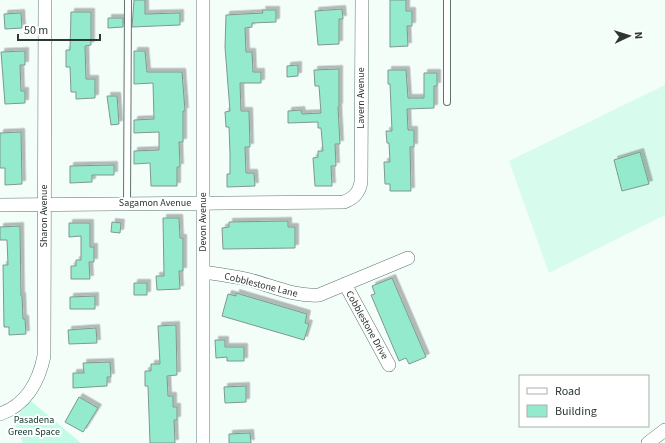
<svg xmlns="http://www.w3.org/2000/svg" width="665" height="443" viewBox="0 0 665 443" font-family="'Source Sans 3',sans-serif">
	<defs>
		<filter id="shadow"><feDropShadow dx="3.5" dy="-3.5" stdDeviation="0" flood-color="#0004"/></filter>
	</defs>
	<rect width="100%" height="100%" fill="#f3fef9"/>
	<path fill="#d7fbed" d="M 665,85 L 665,215 L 549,273 L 509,161 Z"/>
	<path fill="#c2fce7" d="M 31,401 L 81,443 L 23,443 L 12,418 L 18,415 Z"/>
	<path fill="#93eacd" stroke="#7f988f" filter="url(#shadow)" d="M 134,0 L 145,0 L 145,14 L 147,14 L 180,13 L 180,25 L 132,27 Z
		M 390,0 L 406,0 L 406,11 L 412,11 L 412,26 L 407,26 L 408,46 L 390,47 Z
		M 342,9 L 343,19 L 339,19 L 339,44 L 318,45 L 315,11 Z
		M 262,10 L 276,10 L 276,22 L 252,23 L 252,27 L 245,28 L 246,52 L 252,52 L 253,72 L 261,72 L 261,83 L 240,83 L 241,111 L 249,111 L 250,147 L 245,147 L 246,173 L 254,173 L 255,186 L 227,187 L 227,174 L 230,174 L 230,154 L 229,127 L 226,127 L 225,112 L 230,111 L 225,47 L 226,15 L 263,13 Z
		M 71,12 L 91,12 L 91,45 L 85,46 L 86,79 L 95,79 L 95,98 L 76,99 L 76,92 L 71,92 L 70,67 L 66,67 L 66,50 L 70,50 Z
		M 21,13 L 22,28 L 5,29 L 4,14 Z
		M 108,18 L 123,18 L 123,27 L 108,28 Z
		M 25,51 L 25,65 L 20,65 L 21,91 L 25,91 L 25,103 L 5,104 L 1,52 Z
		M 134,51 L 145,51 L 147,72 L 182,72 L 185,111 L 183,111 L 183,142 L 179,142 L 180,167 L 177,167 L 177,186 L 151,186 L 150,163 L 134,164 L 134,151 L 159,150 L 159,132 L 134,133 L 134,120 L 154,119 L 153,83 L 134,84 Z
		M 298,65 L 298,76 L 287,77 L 287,66 Z
		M 339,69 L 339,107 L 338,107 L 340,144 L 335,144 L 336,166 L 331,166 L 332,186 L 315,186 L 313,158 L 318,157 L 318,151 L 323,151 L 321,128 L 318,128 L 318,122 L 288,123 L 288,111 L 301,110 L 302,114 L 321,113 L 319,86 L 315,86 L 314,70 Z
		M 388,70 L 406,70 L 408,98 L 424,98 L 424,73 L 437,73 L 437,86 L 434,86 L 434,108 L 407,109 L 408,130 L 414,130 L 414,147 L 410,147 L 411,191 L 390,191 L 390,184 L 385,184 L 384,162 L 390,162 L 389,143 L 387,143 L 386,131 L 392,131 L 390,84 L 388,84 Z
		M 107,96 L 117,96 L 119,124 L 111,125 Z
		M 21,132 L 22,184 L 5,185 L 5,168 L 0,168 L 0,133 Z
		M 640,152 L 649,184 L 622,191 L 614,160 Z
		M 114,165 L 114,175 L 92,175 L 92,182 L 70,183 L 70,166 Z
		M 163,218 L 179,218 L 180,238 L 183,238 L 183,271 L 179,271 L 180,289 L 157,290 L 156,276 L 164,276 Z
		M 288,221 L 288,227 L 295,227 L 295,248 L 223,249 L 222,228 L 229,227 L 229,222 Z
		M 112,222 L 121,223 L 120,233 L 111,232 Z
		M 69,223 L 90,223 L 90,247 L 94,247 L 94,262 L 89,262 L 90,279 L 71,279 L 71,266 L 76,266 L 76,260 L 81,260 L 81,236 L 69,237 Z
		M 20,226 L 21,296 L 22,296 L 23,319 L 25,319 L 26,334 L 9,335 L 9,327 L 4,327 L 3,265 L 8,265 L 7,240 L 0,240 L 0,227 Z
		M 392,278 L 426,357 L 409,364 L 406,358 L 399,361 L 371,295 L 375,294 L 372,286 Z
		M 134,283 L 147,283 L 147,295 L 134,295 Z
		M 236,293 L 307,314 L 305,323 L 309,324 L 304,340 L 222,316 L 228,294 L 236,296 Z
		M 95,296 L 95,309 L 70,309 L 70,297 Z
		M 176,325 L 177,375 L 167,376 L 168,396 L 173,396 L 173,407 L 177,407 L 177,420 L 174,420 L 175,443 L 150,443 L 148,386 L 145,386 L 145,371 L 151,371 L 151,364 L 160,364 L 158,326 Z
		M 96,328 L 97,343 L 69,344 L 68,330 Z
		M 215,340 L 225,340 L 225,347 L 244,347 L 244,361 L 227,361 L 227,357 L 216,358 Z
		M 110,362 L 111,377 L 107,377 L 107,386 L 73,388 L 73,373 L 84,373 L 83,363 Z
		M 246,386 L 246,402 L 225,403 L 224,387 Z
		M 79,397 L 98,408 L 83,432 L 65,422 Z
		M 250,433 L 251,443 L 229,443 L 229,434 Z"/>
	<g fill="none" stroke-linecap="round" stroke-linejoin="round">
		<g stroke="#5c746b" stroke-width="8">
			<path id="lane" d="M 447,0 L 447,102
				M 127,204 L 128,0"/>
		</g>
		<g stroke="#5c746b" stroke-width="14">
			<path id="street" d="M 0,205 L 344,202 C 354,198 359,193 361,182 L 362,0
				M 203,272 C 217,274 232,276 246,279 C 271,285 294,297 319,295 L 408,258
				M 345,284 L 389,365
				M 0,414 C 26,405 39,381 44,356 L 45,0
				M 203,443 L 203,0
				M 648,443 L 665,430"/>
		</g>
		<use href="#lane" stroke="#fff" stroke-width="6"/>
		<use href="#street" stroke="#fff" stroke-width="13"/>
	</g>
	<g text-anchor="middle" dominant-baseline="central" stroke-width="4" stroke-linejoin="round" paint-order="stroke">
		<g font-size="10" fill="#2d3733" stroke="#fff">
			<text transform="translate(361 98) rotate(-90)">Lavern Avenue</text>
			<text x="155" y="203">Sagamon Avenue</text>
			<text transform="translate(44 216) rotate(-90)">Sharon Avenue</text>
			<text transform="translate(203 222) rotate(-90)">Devon Avenue</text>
			<text transform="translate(261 285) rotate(14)">Cobblestone Lane</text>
			<text transform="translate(367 325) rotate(61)">Cobblestone Drive</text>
		</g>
		<g font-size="10" fill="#0c3529" stroke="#fff">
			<text x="34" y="420">Pasadena<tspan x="34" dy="12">Green Space</tspan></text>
		</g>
	</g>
	<rect x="519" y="375" width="130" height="52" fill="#ffffff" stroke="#abafad"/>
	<rect x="527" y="388" width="20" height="6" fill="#ffffff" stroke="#abafad"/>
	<text x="555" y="395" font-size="12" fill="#2d3733">Road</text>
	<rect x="527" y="405" width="20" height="12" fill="#93eacd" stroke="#abafad"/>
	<text x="555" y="415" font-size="12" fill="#2d3733">Building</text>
	<g transform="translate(629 36) rotate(86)" stroke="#ffffff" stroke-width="3" paint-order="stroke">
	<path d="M0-3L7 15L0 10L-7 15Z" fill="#2d3733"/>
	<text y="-6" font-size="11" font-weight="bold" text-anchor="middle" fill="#2d3733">N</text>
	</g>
	<path d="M18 34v6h82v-6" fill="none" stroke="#2d3733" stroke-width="2"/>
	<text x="24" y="34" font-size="12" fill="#2d3733" stroke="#ffffff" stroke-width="3" paint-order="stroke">50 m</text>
</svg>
